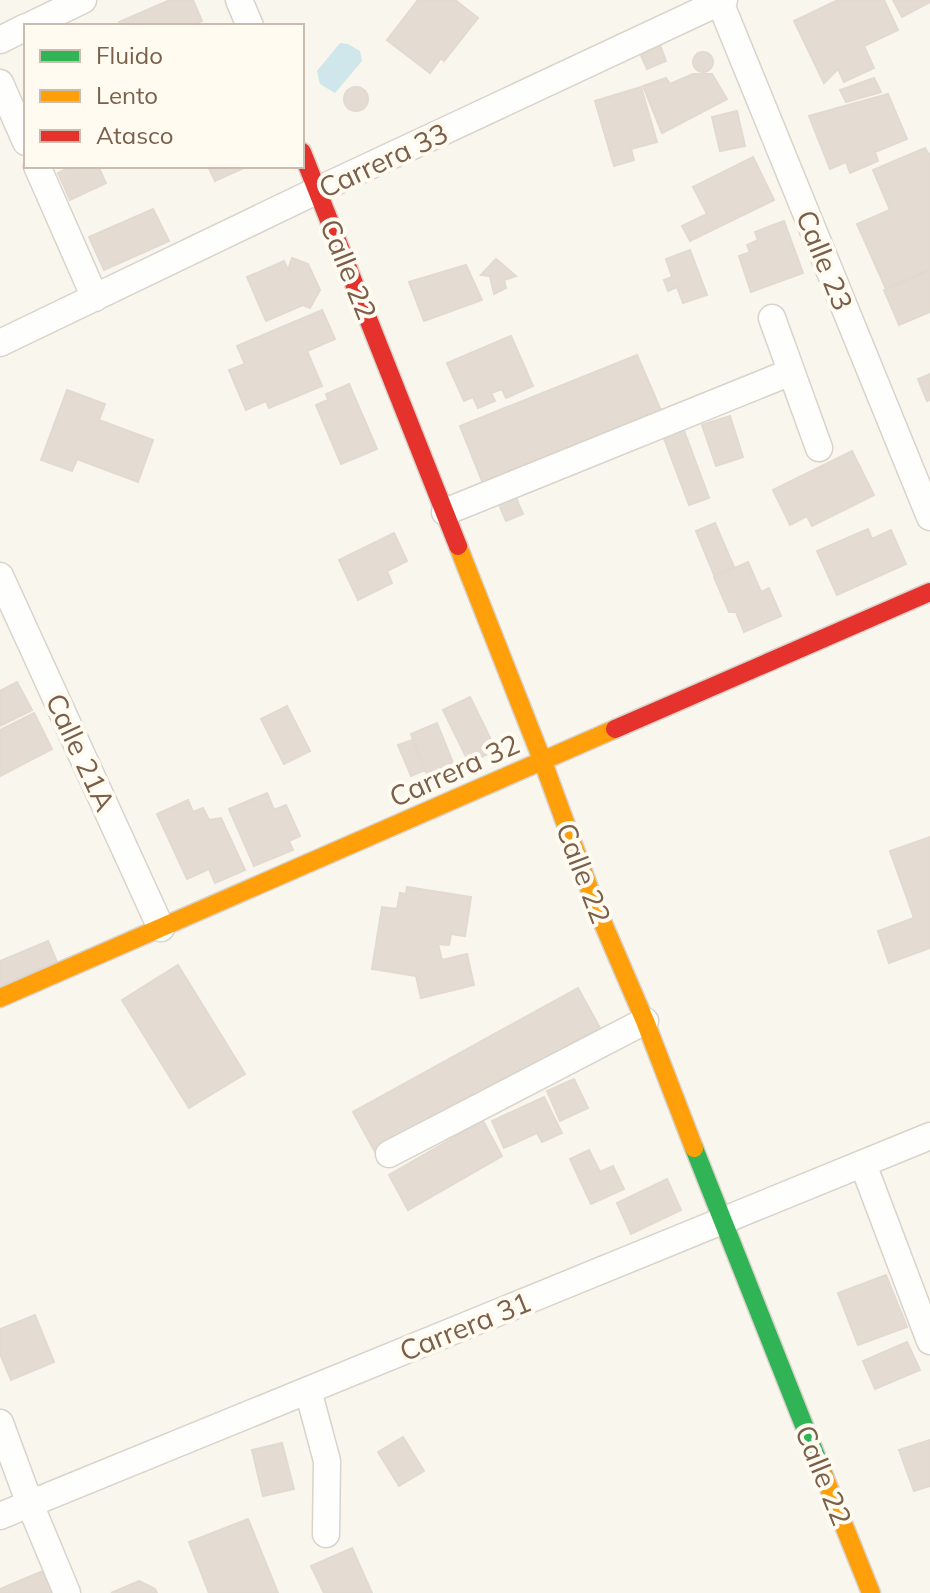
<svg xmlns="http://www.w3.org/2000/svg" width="930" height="1593" viewBox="0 0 930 1593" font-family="Mulish,sans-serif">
	<rect width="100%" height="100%" fill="#f9f6ee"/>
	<path fill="#cfe6ea" d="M 340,43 L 348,44 L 360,51 L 362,61 L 335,93 L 320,84 L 317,71 Z"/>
	<path fill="#e4dcd3" stroke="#e2d9d0" stroke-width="2" d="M 170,0 L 193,0 L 202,21 L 190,26 L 120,26 L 119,22 Z
		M 418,0 L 455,0 L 478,18 L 444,61 L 441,58 L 430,73 L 387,40 Z
		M 838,0 L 884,0 L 898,30 L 864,46 L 874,68 L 844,82 L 838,69 L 824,83 L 794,21 Z
		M 893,0 L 930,0 L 930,2 L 902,17 Z
		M 660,45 L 666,61 L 647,69 L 640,53 Z
		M693 62a10 10 0 1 1 20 0a10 10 0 1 1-20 0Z
		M 693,74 L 712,74 L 727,99 L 662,133 L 643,86 L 666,78 L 670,84 Z
		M 874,78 L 881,92 L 846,102 L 840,90 Z
		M344 99a12 12 0 1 1 24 0a12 12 0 1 1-24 0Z
		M 641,87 L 657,142 L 631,149 L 634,160 L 614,166 L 595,101 Z
		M 888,94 L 907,139 L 875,152 L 878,161 L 850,173 L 846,162 L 830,169 L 809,116 Z
		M 737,111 L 745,146 L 720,151 L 712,117 Z
		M 925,148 L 930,156 L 930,269 L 886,289 L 857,224 L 890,210 L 873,170 Z
		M 753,157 L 774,200 L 690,241 L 682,226 L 707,214 L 693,187 Z
		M 73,166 L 98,166 L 106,183 L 70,200 L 58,173 Z
		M 208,166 L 248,166 L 215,181 Z
		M 153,209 L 169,241 L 104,270 L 89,237 Z
		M 784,221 L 803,273 L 751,292 L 739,256 L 750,252 L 747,245 L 758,240 L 755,232 Z
		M 690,250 L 707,295 L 683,303 L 677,287 L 668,291 L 664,280 L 672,277 L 666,259 Z
		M 292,258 L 308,264 L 320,290 L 310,308 L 303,305 L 266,321 L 247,277 L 284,261 L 288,270 Z
		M 496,259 L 516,276 L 504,280 L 506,288 L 494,294 L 490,276 L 481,275 Z
		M 466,265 L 482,300 L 424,321 L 409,282 Z
		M 930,270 L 930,312 L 899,325 L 884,290 Z
		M 322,310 L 335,339 L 307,351 L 322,386 L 269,408 L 266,401 L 246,410 L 229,370 L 245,364 L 237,346 Z
		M 511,336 L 533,386 L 506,398 L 502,389 L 491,393 L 495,401 L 478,408 L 473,397 L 464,401 L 447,363 Z
		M 637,355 L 663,415 L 486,491 L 460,426 Z
		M 930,374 L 930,400 L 927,401 L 918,379 Z
		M 349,384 L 377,449 L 341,464 L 316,405 L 328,400 L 326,394 Z
		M 67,390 L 105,404 L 99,420 L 153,440 L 138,482 L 77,459 L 72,471 L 41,460 Z
		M 730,416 L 743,457 L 716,466 L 702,425 Z
		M 682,425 L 709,498 L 689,505 L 662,433 Z
		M 852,451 L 874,495 L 812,526 L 807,516 L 790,525 L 773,490 Z
		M 514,493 L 523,514 L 506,521 L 497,500 Z
		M 715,523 L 734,567 L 714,575 L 696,531 Z
		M 868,529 L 872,539 L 891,530 L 906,564 L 837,595 L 817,551 Z
		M 394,533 L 407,561 L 387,571 L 392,583 L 358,600 L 339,560 Z
		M 748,562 L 761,592 L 769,588 L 781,616 L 744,632 L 736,612 L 729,612 L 714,577 Z
		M 17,682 L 32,710 L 0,726 L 0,691 Z
		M 470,697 L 496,750 L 469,763 L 443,710 Z
		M 287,706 L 310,751 L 284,764 L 261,719 Z
		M 34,713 L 52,749 L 0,776 L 0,730 Z
		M 437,723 L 453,763 L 427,774 L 411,734 Z
		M 412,740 L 425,770 L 411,776 L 398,745 Z
		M 267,793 L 274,810 L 286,805 L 300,836 L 289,841 L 293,850 L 254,866 L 229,809 Z
		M 188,800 L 193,812 L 203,808 L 209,820 L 221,818 L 245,870 L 215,883 L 209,869 L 187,879 L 157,814 Z
		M 930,837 L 930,948 L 889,963 L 878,931 L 914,918 L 890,851 Z
		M 407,887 L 471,897 L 465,936 L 451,934 L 449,945 L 438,944 L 442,960 L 467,954 L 474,985 L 421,998 L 416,976 L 372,969 L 382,907 L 397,909 L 400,893 L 406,894 Z
		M 48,941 L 57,962 L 0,986 L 0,961 Z
		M 178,965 L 245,1074 L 189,1108 L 122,1000 Z
		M 578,988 L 600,1028 L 375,1152 L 353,1112 Z
		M 574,1079 L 588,1108 L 560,1121 L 547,1091 Z
		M 544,1097 L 562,1133 L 542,1142 L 537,1133 L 504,1148 L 492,1121 Z
		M 483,1121 L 502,1156 L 408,1210 L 389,1175 Z
		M 589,1150 L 600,1172 L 613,1166 L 624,1189 L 591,1204 L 570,1159 Z
		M 667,1179 L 681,1210 L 631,1234 L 617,1203 Z
		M 886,1275 L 907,1327 L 858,1345 L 838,1293 Z
		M 35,1315 L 54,1362 L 11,1380 L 0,1354 L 0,1329 Z
		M 907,1342 L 920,1370 L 875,1389 L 863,1361 Z
		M 403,1437 L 424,1471 L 399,1486 L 378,1452 Z
		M 930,1440 L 930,1486 L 914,1491 L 899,1450 Z
		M 282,1443 L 294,1489 L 263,1496 L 252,1450 Z
		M 248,1519 L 278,1593 L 209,1593 L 189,1542 Z
		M 352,1548 L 372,1593 L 324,1593 L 311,1566 Z
		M 45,1570 L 56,1593 L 0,1593 L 0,1589 Z
		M 139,1581 L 155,1589 L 157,1593 L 111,1593 Z"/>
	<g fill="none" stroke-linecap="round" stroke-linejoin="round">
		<g stroke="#d9d3cc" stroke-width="29">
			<path id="street" d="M 239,0 L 250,26
				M 720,2 L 930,517
				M 29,26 L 83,0
				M 0,40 L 26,27
				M 0,83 L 26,142
				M 37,166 L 95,298
				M 772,318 L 819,448
				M 0,343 L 318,190 L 724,0
				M 445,512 L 791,372
				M 0,576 L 161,928
				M 389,1154 L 645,1021
				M 863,1164 L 930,1341
				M 308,1390 L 327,1461 L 326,1534
				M 0,1423 L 30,1504 L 67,1593
				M 0,1516 L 930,1136"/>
		</g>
		<g stroke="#d9d2ca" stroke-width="21">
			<path id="fast" d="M 694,1148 L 824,1476"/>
		</g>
		<g stroke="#d9d2ca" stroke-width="21">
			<path id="slow" d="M 458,546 L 543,762 L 596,907 L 645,1021 L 694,1148
				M 0,998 L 615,729
				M 824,1476 L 871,1593"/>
		</g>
		<g stroke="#d9d2ca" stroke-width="21">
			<path id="jam" d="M 302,152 L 458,546
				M 615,729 L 930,592"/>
		</g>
		<use href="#street" stroke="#fefefc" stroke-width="26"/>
		<use href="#fast" stroke="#30b455" stroke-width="18"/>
		<use href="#slow" stroke="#ff9f0a" stroke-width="18"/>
		<use href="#jam" stroke="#e5322d" stroke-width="18"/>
	</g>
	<g text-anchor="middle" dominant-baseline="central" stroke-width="8" stroke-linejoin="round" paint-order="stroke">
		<g font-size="28" fill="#7a5f4b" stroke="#fffbf1">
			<text transform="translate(383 160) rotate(-25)">Carrera 33</text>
			<text transform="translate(825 260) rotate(68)">Calle 23</text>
			<text transform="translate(349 269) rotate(68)">Calle 22</text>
			<text transform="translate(81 752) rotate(65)">Calle 21A</text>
			<text transform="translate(454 770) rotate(-24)">Carrera 32</text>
			<text transform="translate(584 873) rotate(69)">Calle 22</text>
			<text transform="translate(465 1326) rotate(-22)">Carrera 31</text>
			<text transform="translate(824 1475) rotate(68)">Calle 22</text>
		</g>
	</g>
	<rect x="24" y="24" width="280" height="144" fill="#fffbf1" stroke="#cabdaf" stroke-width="2"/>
	<rect x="40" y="50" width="40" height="12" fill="#30b455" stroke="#cabdaf" stroke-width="2"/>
	<text x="96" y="64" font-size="24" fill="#7a5f4b">Fluido</text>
	<rect x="40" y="90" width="40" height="12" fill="#ff9f0a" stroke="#cabdaf" stroke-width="2"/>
	<text x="96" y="104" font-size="24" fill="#7a5f4b">Lento</text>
	<rect x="40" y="130" width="40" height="12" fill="#e5322d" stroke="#cabdaf" stroke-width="2"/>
	<text x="96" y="144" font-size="24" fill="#7a5f4b">Atasco</text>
</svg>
